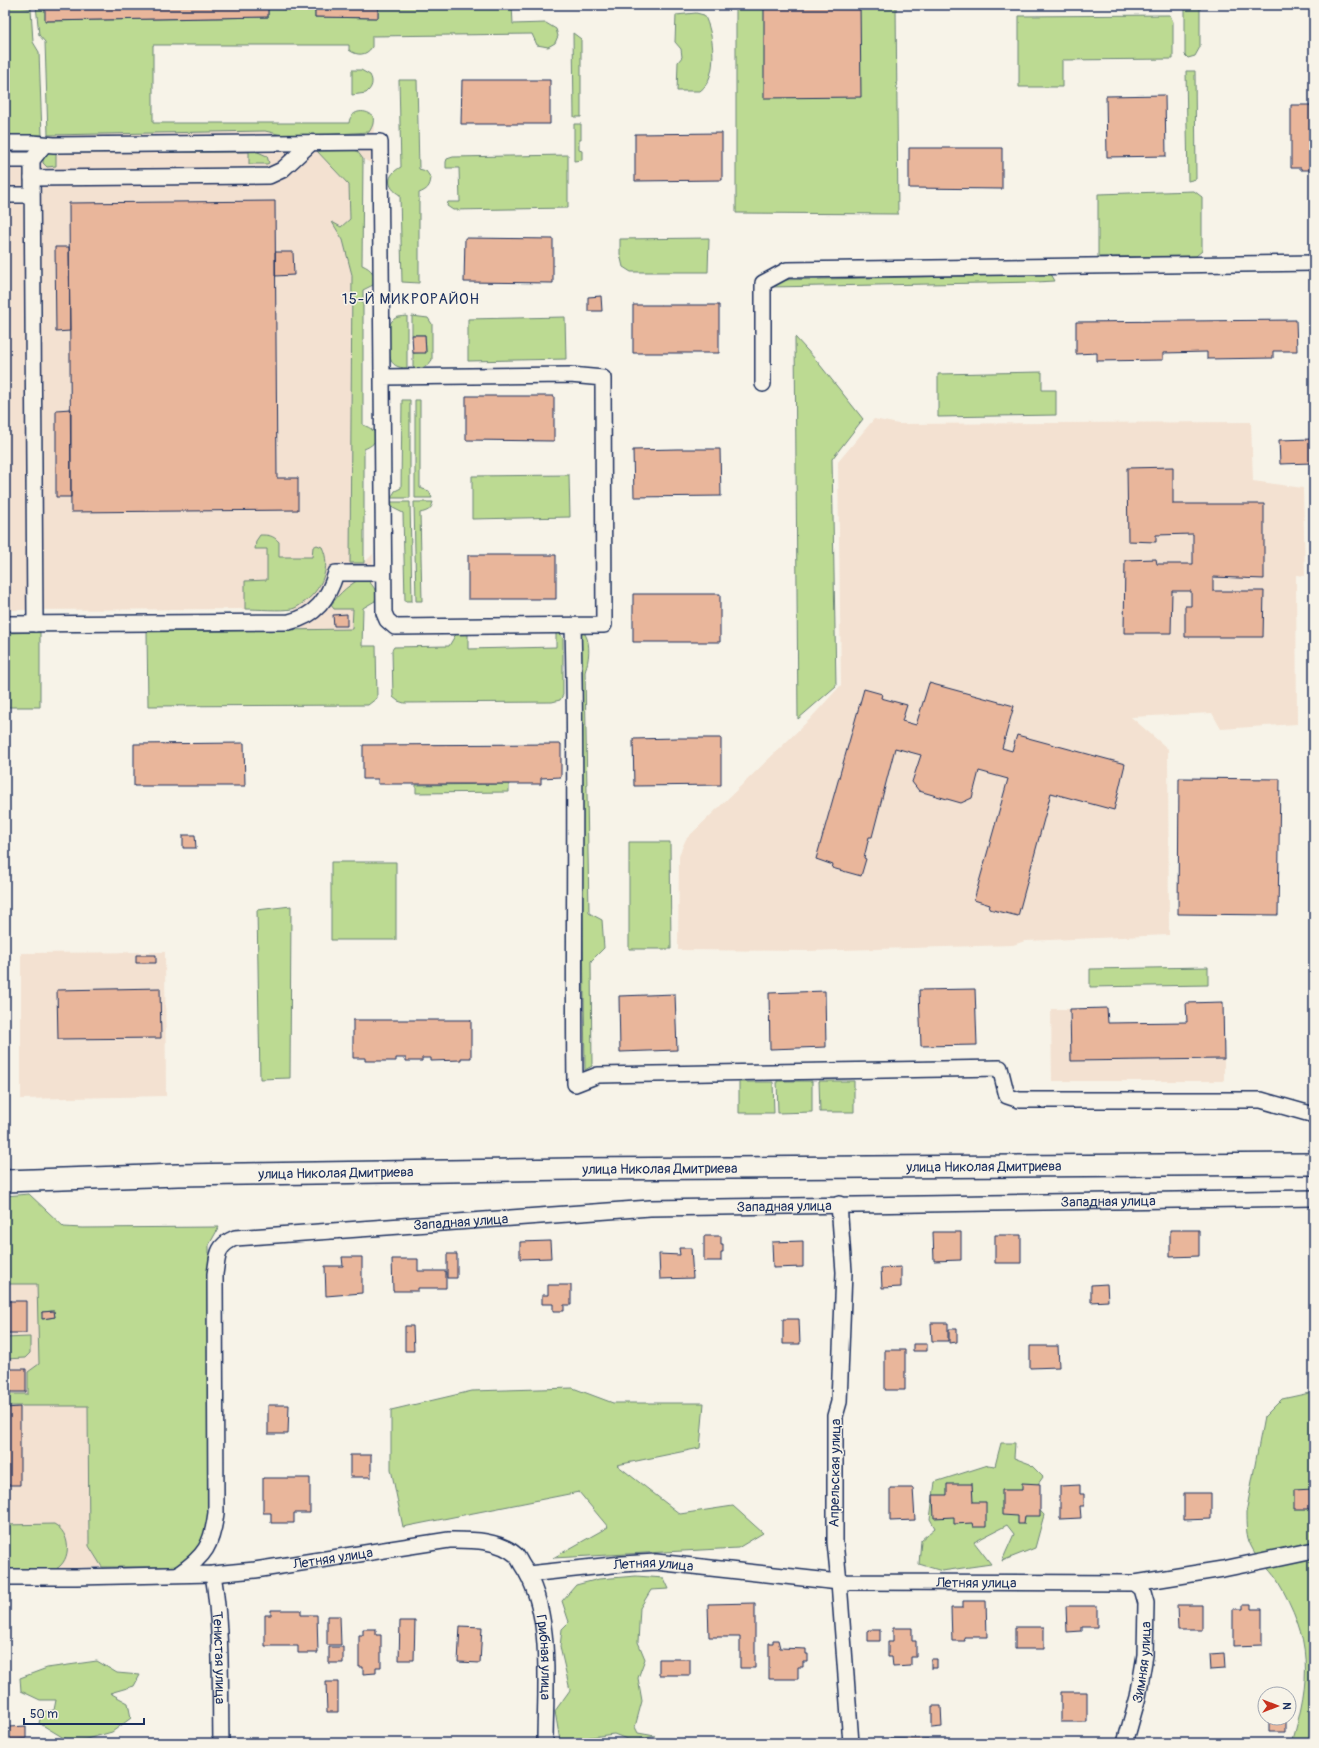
<svg xmlns="http://www.w3.org/2000/svg" width="1319" height="1748" viewBox="0 0 1319 1748" font-family="Pangolin,sans-serif">
	<rect width="100%" height="100%" fill="#f7f3e8"/>
	<filter id="ink" filterUnits="userSpaceOnUse"><feTurbulence type="fractalNoise" baseFrequency=".025" numOctaves="2"/><feDisplacementMap in="SourceGraphic" scale="8" xChannelSelector="R" yChannelSelector="G"/><feConvolveMatrix kernelMatrix="1 2 1 2 8 2 1 2 1" color-interpolation-filters="sRGB"/></filter>
	<g filter="url(#ink)">
		<path fill="#f3e1d1" d="M 374,122 L 372,164 L 363,159 L 357,151 L 317,151 L 349,185 L 350,219 L 341,227 L 332,223 L 343,240 L 352,275 L 350,563 L 364,563 L 373,554 L 373,585 L 364,577 L 343,591 L 331,605 L 334,609 L 353,609 L 352,629 L 303,630 L 293,609 L 5,610 L 5,136 L 265,131 L 291,137 L 372,128 Z
			M 874,419 L 898,424 L 1251,422 L 1253,481 L 1303,488 L 1305,576 L 1296,575 L 1297,724 L 1221,729 L 1212,713 L 1131,717 L 1168,749 L 1169,935 L 1025,941 L 1013,945 L 807,951 L 678,950 L 679,855 L 686,839 L 810,719 L 841,685 L 838,462 Z
			M 165,952 L 166,1096 L 21,1099 L 21,953 Z
			M 1051,1009 L 1070,1009 L 1071,1061 L 1224,1059 L 1224,1081 L 1052,1081 Z
			M 87,1249 L 89,1546 L 102,1567 L 5,1570 L 5,1251 Z"/>
		<path fill="#bcda92" stroke="#6c8478" fill-rule="evenodd" d="M 5,5 L 17,5 L 31,9 L 33,42 L 39,52 L 42,135 L 5,136 Z
			M 36,5 L 84,5 L 46,21 L 268,17 L 268,8 L 315,10 L 315,17 L 378,18 L 378,5 L 512,5 L 513,24 L 546,23 L 556,29 L 558,36 L 555,43 L 548,47 L 537,45 L 532,34 L 372,36 L 372,47 C 366,56 357,56 349,50 L 349,45 L 153,45 L 153,123 L 349,123 C 350,111 364,108 373,116 C 374,122 373,126 369,132 L 291,137 L 265,131 L 48,135 L 45,42 L 39,35 Z
			M 736,5 L 896,5 L 898,214 L 736,213 Z
			M 1185,5 L 1200,5 L 1200,47 L 1195,56 L 1188,58 L 1185,55 Z
			M 696,13 L 704,15 C 714,32 719,78 700,91 L 677,91 L 678,62 L 682,57 L 681,49 L 675,42 L 676,15 Z
			M 1170,15 L 1173,22 L 1173,59 L 1062,60 L 1062,87 L 1019,87 L 1019,16 Z
			M 573,33 L 581,39 L 581,117 L 574,117 Z
			M 352,70 L 361,70 L 370,75 C 374,82 372,88 366,93 L 352,95 Z
			M 1186,71 L 1195,71 L 1196,179 L 1188,181 Z
			M 399,80 L 417,80 L 419,169 L 426,171 L 431,178 C 430,187 427,190 419,193 L 419,283 L 402,282 L 400,195 C 386,187 386,175 401,167 Z
			M 574,124 L 581,124 L 581,140 L 579,140 L 579,150 L 582,151 L 582,160 L 574,161 Z
			M 349,147 L 357,151 L 363,159 L 362,265 C 372,269 376,275 373,285 L 363,290 L 363,425 C 379,430 381,443 364,449 L 364,563 L 350,563 L 352,275 L 343,240 L 332,222 L 341,227 L 350,219 L 349,185 L 316,150 Z
			M 251,149 L 267,156 L 269,163 L 267,164 L 249,164 L 249,152 L 56,153 L 56,166 L 47,167 L 43,163 C 43,156 45,153 52,151 Z
			M 568,155 L 568,208 L 453,210 L 447,206 L 448,202 L 460,202 L 459,168 L 446,168 L 446,162 L 447,159 L 453,157 Z
			M 1194,191 L 1202,197 L 1202,251 L 1196,256 L 1098,257 L 1098,194 Z
			M 709,238 L 708,272 L 631,272 L 623,267 L 620,254 L 620,239 Z
			M 1051,274 L 1055,281 L 1036,282 L 770,287 L 778,280 Z
			M 407,316 L 407,368 C 387,368 389,354 389,339 C 389,333 388,326 392,321 C 396,316 401,317 407,316 Z
			M 412,316 L 428,318 L 432,324 L 432,360 L 428,365 L 422,368 L 413,369 L 413,353 L 426,352 L 425,335 L 412,335 Z
			M 565,317 L 566,359 L 468,361 L 468,319 Z
			M 795,337 L 816,360 L 863,419 L 832,459 L 836,686 L 798,719 Z
			M 1042,372 L 1042,390 L 1056,390 L 1056,415 L 938,417 L 938,374 Z
			M 402,400 L 410,400 L 410,498 L 391,498 L 395,491 L 401,488 Z
			M 415,400 L 420,400 L 420,488 L 429,491 L 432,498 L 415,498 Z
			M 569,475 L 570,517 L 472,519 L 472,476 Z
			M 391,502 L 410,502 L 412,601 L 405,601 L 403,513 L 393,508 Z
			M 414,502 L 433,502 C 431,510 428,511 420,513 L 422,601 L 416,601 Z
			M 260,535 C 268,535 273,535 279,542 L 279,557 L 312,557 L 313,547 L 317,545 L 322,547 C 332,567 321,591 303,603 C 300,605 296,608 292,609 C 280,611 258,609 245,609 L 245,581 L 267,580 L 267,549 L 255,549 L 256,541 Z
			M 364,577 C 373,585 378,590 375,601 L 363,608 L 362,646 L 376,646 L 377,698 L 368,705 L 148,706 L 147,632 L 352,629 L 353,609 L 334,609 L 331,605 C 340,592 350,584 364,577 Z
			M 40,632 L 40,707 L 5,707 L 5,633 Z
			M 556,632 L 560,634 L 563,638 L 563,695 L 560,700 L 552,702 L 404,703 L 398,701 L 393,697 L 392,650 L 394,647 L 449,646 L 456,634 L 468,634 L 468,649 L 556,647 Z
			M 579,632 L 585,634 C 591,644 589,660 585,672 L 589,913 L 602,920 L 604,948 L 591,961 L 592,1066 L 585,1070 Z
			M 509,784 L 509,792 L 416,793 L 416,785 Z
			M 629,842 L 670,842 L 671,949 L 629,949 Z
			M 331,862 L 396,862 L 396,940 L 331,940 Z
			M 291,906 L 290,1078 L 260,1079 L 257,910 Z
			M 1208,967 L 1208,985 L 1090,987 L 1090,969 Z
			M 777,1081 L 812,1081 L 812,1112 L 778,1113 Z
			M 819,1081 L 854,1081 L 854,1112 L 820,1112 Z
			M 739,1082 L 773,1082 L 774,1113 L 739,1113 Z
			M 29,1194 L 64,1227 L 82,1228 L 219,1227 L 209,1245 L 210,1505 L 206,1533 L 196,1555 L 178,1567 L 102,1567 L 89,1546 L 88,1406 L 5,1406 L 5,1394 L 28,1394 L 28,1372 L 39,1364 L 37,1284 L 5,1284 L 5,1196 ZM 53,1311 L 55,1317 L 43,1319 L 42,1312 Z
			M 30,1337 L 30,1353 L 25,1358 L 5,1359 L 5,1338 Z
			M 573,1388 L 613,1403 L 704,1403 L 700,1448 L 617,1465 L 680,1514 L 733,1506 L 763,1533 L 738,1548 L 553,1558 L 608,1527 L 579,1492 L 403,1527 L 391,1469 L 391,1410 L 472,1391 Z
			M 1314,1392 L 1314,1743 L 1292,1743 C 1311,1678 1313,1640 1277,1580 C 1269,1568 1257,1559 1251,1546 C 1246,1537 1246,1524 1246,1513 L 1264,1417 L 1282,1399 Z
			M 1001,1443 L 1015,1443 L 1014,1458 L 1030,1464 L 1043,1477 L 1028,1498 L 1044,1515 L 1035,1548 L 1002,1561 L 1014,1534 L 1007,1525 L 974,1542 L 991,1564 L 942,1571 L 919,1564 L 921,1540 L 935,1528 L 930,1519 L 935,1482 L 988,1465 L 995,1466 Z
			M 54,1524 C 71,1533 72,1560 56,1569 L 5,1570 L 5,1525 Z
			M 636,1576 L 664,1578 L 669,1589 L 651,1590 L 640,1608 L 638,1642 L 645,1659 L 638,1678 L 642,1701 L 635,1727 L 638,1733 L 655,1736 L 632,1741 L 614,1734 L 560,1741 L 555,1711 L 570,1690 L 560,1647 L 562,1629 L 569,1622 L 562,1601 L 576,1585 L 599,1579 Z
			M 97,1661 L 117,1673 L 140,1675 L 134,1686 L 110,1693 L 128,1703 L 131,1718 L 112,1732 L 72,1743 L 39,1723 L 42,1712 L 54,1710 L 56,1700 L 40,1700 L 21,1691 L 20,1678 L 47,1668 Z"/>
		<path fill="#e9b69b" stroke="#1b2f5e" d="M 84,5 L 268,5 L 268,17 L 45,21 L 45,6 Z
			M 268,5 L 315,5 L 315,10 L 268,8 Z
			M 315,5 L 378,5 L 378,18 L 315,17 Z
			M 764,5 L 860,5 L 861,97 L 764,98 Z
			M 462,80 L 550,80 L 550,124 L 461,124 Z
			M 1165,95 L 1166,156 L 1107,157 L 1106,96 Z
			M 1291,105 L 1314,105 L 1314,170 L 1301,170 L 1301,168 L 1291,168 Z
			M 722,133 L 722,180 L 635,181 L 635,134 Z
			M 909,148 L 1002,148 L 1002,189 L 909,188 Z
			M 275,201 L 277,478 L 298,478 L 298,510 L 71,512 L 69,203 Z
			M 465,238 L 553,239 L 553,283 L 464,282 Z
			M 55,247 L 69,247 L 70,331 L 56,332 Z
			M 275,252 L 293,252 L 294,275 L 275,276 Z
			M 601,296 L 602,311 L 588,311 L 588,297 Z
			M 633,305 L 719,305 L 719,353 L 633,353 Z
			M 1296,320 L 1297,351 L 1273,351 L 1273,358 L 1207,359 L 1207,352 L 1163,353 L 1163,360 L 1097,361 L 1097,353 L 1076,354 L 1076,322 Z
			M 412,335 L 425,335 L 426,353 L 413,353 Z
			M 466,396 L 554,396 L 554,441 L 466,440 Z
			M 71,409 L 71,497 L 56,497 L 56,410 Z
			M 1312,439 L 1312,463 L 1280,464 L 1279,440 Z
			M 677,449 L 720,449 L 721,496 L 634,497 L 633,450 Z
			M 1173,467 L 1173,504 L 1264,504 L 1264,579 L 1213,577 L 1213,591 L 1264,591 L 1263,637 L 1185,637 L 1185,606 L 1191,606 L 1191,591 L 1172,591 L 1171,633 L 1124,633 L 1125,560 L 1156,559 L 1157,564 L 1193,564 L 1193,534 L 1156,535 L 1156,542 L 1128,541 L 1127,468 Z
			M 468,555 L 556,555 L 556,599 L 468,599 Z
			M 633,594 L 720,594 L 720,642 L 633,642 Z
			M 347,614 L 347,626 L 334,626 L 333,615 Z
			M 929,683 L 1014,706 L 1002,748 L 1012,751 L 1017,735 L 1125,764 L 1114,810 L 1051,793 L 1018,916 L 989,909 L 990,905 L 974,900 L 1008,779 L 979,771 L 972,798 L 961,803 L 919,791 L 912,782 L 921,755 L 895,748 L 872,837 L 869,837 L 864,858 L 866,859 L 861,876 L 832,868 L 833,865 L 816,859 L 864,689 L 882,694 L 881,698 L 907,705 L 902,721 L 916,725 Z
			M 677,738 L 721,738 L 721,785 L 634,786 L 633,739 Z
			M 244,743 L 245,786 L 134,786 L 134,744 Z
			M 561,744 L 561,777 L 541,778 L 541,784 L 378,784 L 378,779 L 363,779 L 363,745 Z
			M 1179,778 L 1280,779 L 1278,915 L 1178,914 Z
			M 183,835 L 195,835 L 196,848 L 183,848 Z
			M 136,955 L 156,955 L 156,963 L 136,963 Z
			M 160,988 L 161,1038 L 58,1039 L 57,990 Z
			M 975,989 L 977,1045 L 921,1046 L 919,990 Z
			M 825,991 L 826,1047 L 770,1049 L 769,993 Z
			M 675,994 L 677,1050 L 620,1052 L 619,996 Z
			M 1223,1002 L 1224,1059 L 1071,1061 L 1070,1009 L 1107,1008 L 1108,1023 L 1187,1022 L 1186,1003 Z
			M 353,1020 L 471,1020 L 471,1058 L 461,1058 L 461,1060 L 431,1061 L 431,1058 L 422,1058 L 422,1061 L 406,1061 L 406,1058 L 396,1058 L 396,1061 L 365,1061 L 365,1058 L 353,1058 Z
			M 1170,1230 L 1199,1230 L 1199,1256 L 1170,1257 Z
			M 933,1232 L 961,1232 L 961,1260 L 934,1261 Z
			M 995,1235 L 1021,1235 L 1021,1263 L 995,1263 Z
			M 704,1236 L 721,1236 L 721,1244 L 723,1244 L 723,1252 L 721,1252 L 721,1261 L 704,1261 Z
			M 550,1241 L 551,1258 L 520,1259 L 520,1242 Z
			M 803,1241 L 803,1267 L 773,1268 L 772,1242 Z
			M 679,1248 L 691,1248 L 693,1278 L 660,1279 L 659,1254 L 680,1255 Z
			M 447,1254 L 457,1254 L 457,1278 L 447,1278 Z
			M 342,1257 L 362,1257 L 362,1293 L 326,1296 L 325,1266 L 343,1266 Z
			M 392,1259 L 418,1259 L 418,1271 L 446,1271 L 446,1288 L 418,1288 L 418,1291 L 393,1291 Z
			M 901,1267 L 901,1287 L 882,1288 L 881,1268 Z
			M 1107,1284 L 1108,1301 L 1091,1302 L 1091,1285 Z
			M 548,1285 L 571,1285 L 571,1305 L 564,1305 L 564,1311 L 553,1311 L 553,1304 L 542,1304 L 542,1295 L 548,1295 Z
			M 5,1301 L 26,1301 L 26,1333 L 5,1333 Z
			M 54,1311 L 55,1317 L 42,1319 L 42,1312 Z
			M 783,1319 L 799,1319 L 800,1344 L 783,1344 Z
			M 931,1323 L 948,1323 L 948,1341 L 932,1341 Z
			M 405,1326 L 413,1326 L 414,1351 L 405,1351 Z
			M 949,1329 L 957,1329 L 957,1342 L 949,1343 Z
			M 913,1344 L 927,1344 L 927,1351 L 913,1351 Z
			M 1030,1346 L 1058,1346 L 1059,1367 L 1030,1368 Z
			M 885,1350 L 905,1350 L 905,1390 L 885,1390 Z
			M 5,1369 L 26,1369 L 26,1392 L 5,1392 Z
			M 268,1405 L 289,1405 L 288,1434 L 268,1434 Z
			M 20,1407 L 20,1485 L 5,1485 L 5,1408 Z
			M 350,1455 L 371,1455 L 371,1477 L 350,1477 Z
			M 263,1478 L 310,1478 L 310,1513 L 294,1513 L 294,1523 L 271,1523 L 271,1513 L 263,1513 Z
			M 1022,1483 L 1040,1484 L 1040,1516 L 1025,1516 L 1024,1524 L 1018,1524 L 1018,1516 L 1002,1515 L 1002,1490 L 1022,1490 Z
			M 947,1484 L 972,1484 L 973,1502 L 986,1502 L 986,1527 L 973,1527 L 972,1523 L 954,1524 L 954,1517 L 934,1518 L 933,1495 L 947,1495 Z
			M 1080,1485 L 1080,1494 L 1084,1494 L 1084,1506 L 1080,1506 L 1081,1518 L 1060,1519 L 1060,1486 Z
			M 890,1488 L 913,1488 L 915,1520 L 890,1521 Z
			M 1313,1489 L 1313,1509 L 1294,1509 L 1294,1490 Z
			M 1184,1493 L 1211,1493 L 1211,1519 L 1184,1520 Z
			M 963,1601 L 986,1601 L 987,1637 L 964,1637 L 965,1641 L 952,1641 L 951,1608 L 963,1608 Z
			M 755,1603 L 755,1668 L 740,1668 L 740,1637 L 709,1637 L 708,1604 Z
			M 1243,1604 L 1251,1604 L 1251,1609 L 1262,1609 L 1262,1645 L 1233,1646 L 1233,1609 L 1243,1609 Z
			M 1177,1605 L 1202,1605 L 1202,1630 L 1178,1630 Z
			M 1066,1606 L 1097,1606 L 1097,1627 L 1082,1627 L 1082,1631 L 1067,1632 Z
			M 271,1610 L 301,1610 L 301,1615 L 317,1615 L 318,1653 L 298,1653 L 298,1646 L 265,1646 L 265,1615 L 271,1615 Z
			M 327,1616 L 340,1616 L 341,1645 L 327,1645 Z
			M 400,1621 L 415,1621 L 414,1660 L 399,1660 Z
			M 460,1626 L 482,1627 L 480,1663 L 458,1662 Z
			M 1015,1627 L 1044,1627 L 1044,1649 L 1015,1649 Z
			M 893,1628 L 912,1628 L 912,1641 L 916,1641 L 916,1657 L 911,1657 L 911,1666 L 893,1667 L 892,1657 L 888,1657 L 888,1642 L 893,1642 Z
			M 363,1629 L 376,1629 L 376,1635 L 381,1635 L 381,1667 L 376,1667 L 376,1673 L 363,1674 L 363,1667 L 359,1667 L 359,1635 L 363,1635 Z
			M 868,1630 L 880,1630 L 880,1641 L 868,1641 Z
			M 773,1640 L 778,1640 L 780,1648 L 806,1649 L 806,1654 L 808,1654 L 808,1662 L 803,1662 L 803,1667 L 798,1667 L 798,1679 L 769,1679 L 769,1643 L 773,1643 Z
			M 329,1647 L 343,1647 L 343,1663 L 329,1663 Z
			M 1224,1653 L 1225,1669 L 1211,1670 L 1210,1654 Z
			M 659,1659 L 690,1659 L 690,1675 L 659,1675 Z
			M 931,1659 L 937,1659 L 937,1668 L 931,1668 Z
			M 326,1682 L 338,1682 L 338,1712 L 327,1712 Z
			M 1061,1692 L 1087,1692 L 1087,1722 L 1061,1722 Z
			M 932,1706 L 941,1706 L 942,1727 L 932,1728 Z
			M 1269,1718 L 1285,1718 L 1285,1732 L 1269,1732 Z
			M 26,1726 L 26,1739 L 9,1740 L 9,1727 Z
			M 889,1739 L 928,1739 L 928,1743 L 889,1743 Z"/>
		<g fill="none" stroke-linecap="round" stroke-linejoin="round">
			<g stroke="#1b2f5e" stroke-width="18">
				<g id="street">
					<path d="M 5,143 L 32,143 L 54,145 L 380,142 L 384,613 L 387,620 L 395,627 L 604,625 L 603,378 L 570,375 L 382,377"/>
					<path d="M 5,160 L 32,160"/>
					<path d="M 32,178 L 269,176 L 282,170 L 311,143"/>
					<path d="M 5,195 L 31,195"/>
					<path d="M 763,384 L 763,283 L 787,270 L 1314,263"/>
					<path d="M 5,624 L 289,622 C 316,616 328,599 336,573 L 383,573"/>
					<path d="M 35,624 L 32,160 L 44,145"/>
					<path d="M 573,626 C 577,779 573,932 575,1084 L 598,1075 L 1000,1068 L 1007,1096 L 1019,1100 L 1261,1100 L 1314,1115"/>
					<path d="M 839,1204 L 844,1272 L 839,1402 L 835,1416 L 835,1542 L 839,1582 L 851,1743"/>
					<path id="s1" d="M 179,1574 C 205,1556 212,1545 216,1513 L 215,1274 C 218,1256 216,1246 235,1238 L 650,1208 L 1314,1198"/>
					<path id="s2" d="M 213,1574 C 222,1629 220,1687 221,1743"/>
					<path id="s3" d="M 528,1574 L 622,1564 L 656,1562 L 839,1582 L 1135,1583 L 1223,1569 L 1314,1550"/>
					<path id="s4" d="M 5,1577 L 76,1577 L 213,1574 L 255,1570 L 449,1540 C 470,1540 498,1539 516,1555 C 518,1557 520,1562 522,1565 C 554,1612 545,1688 545,1743"/>
					<path id="s5" d="M 1125,1743 L 1138,1697 L 1145,1655 L 1146,1603 L 1142,1589 L 1135,1583"/>
				</g>
			</g>
			<g stroke="#1b2f5e" stroke-width="24">
				<g id="secondary">
					<path id="s6" d="M 5,1181 L 178,1175 L 575,1169 L 1314,1164"/>
				</g>
			</g>
			<use href="#street" stroke="#f7f3e8" stroke-width="15"/>
			<use href="#secondary" stroke="#f7f3e8" stroke-width="21"/>
		</g>
	</g>
	<g text-anchor="middle" dominant-baseline="central" stroke-width="3" stroke-linejoin="round" paint-order="stroke">
		<g font-size="14" fill="#1b2f5e" stroke="#f7f3e8">
			<text stroke="none"><textPath href="#s6" startOffset="979">улица Николая Дмитриева</textPath></text>
			<text stroke="none"><textPath href="#s6" startOffset="655">улица Николая Дмитриева</textPath></text>
			<text stroke="none"><textPath href="#s6" startOffset="331">улица Николая Дмитриева</textPath></text>
			<text stroke="none"><textPath href="#s1" startOffset="1232">Западная улица</textPath></text>
			<text stroke="none"><textPath href="#s1" startOffset="908">Западная улица</textPath></text>
			<text stroke="none"><textPath href="#s1" startOffset="584">Западная улица</textPath></text>
			<text transform="translate(835 1473) rotate(-89)">Апрельская улица</text>
			<text stroke="none"><textPath href="#s4" startOffset="329">Летняя улица</textPath></text>
			<text stroke="none"><textPath href="#s3" startOffset="126">Летняя улица</textPath></text>
			<text stroke="none"><textPath href="#s3" startOffset="450">Летняя улица</textPath></text>
			<text stroke="none"><textPath href="#s4" startOffset="625">Грибная улица</textPath></text>
			<text stroke="none"><textPath href="#s2" startOffset="84">Тенистая улица</textPath></text>
			<text stroke="none"><textPath href="#s5" startOffset="83">Зимняя улица</textPath></text>
		</g>
		<g font-size="15" letter-spacing="1" fill="#1b2f5e" stroke="#f7f3e8">
			<text x="411" y="299">15-Й МИКРОРАЙОН</text>
		</g>
	</g>
	<rect width="1319" height="1748" fill="none" stroke="#f7f3e8" stroke-width="20"/>
	<rect x="10" y="10" width="1299" height="1728" fill="none" stroke="#1b2f5e" stroke-width="1.5" filter="url(#ink)"/>
	<g transform="translate(1277 1706) rotate(90)"><circle r="19" fill="#f7f3e8" stroke="#9fa5b1"/>
	<path d="M0-3L7 15L0 10L-7 15Z" fill="#c8321e"/>
	<text y="-6" font-size="11" font-weight="bold" text-anchor="middle" fill="#1b2f5e">N</text>
	</g>
	<path d="M24 1718v6h120v-6" fill="none" stroke="#1b2f5e" stroke-width="2"/>
	<text x="30" y="1718" font-size="12" fill="#1b2f5e" stroke="#f7f3e8" stroke-width="3" paint-order="stroke">50 m</text>
</svg>
